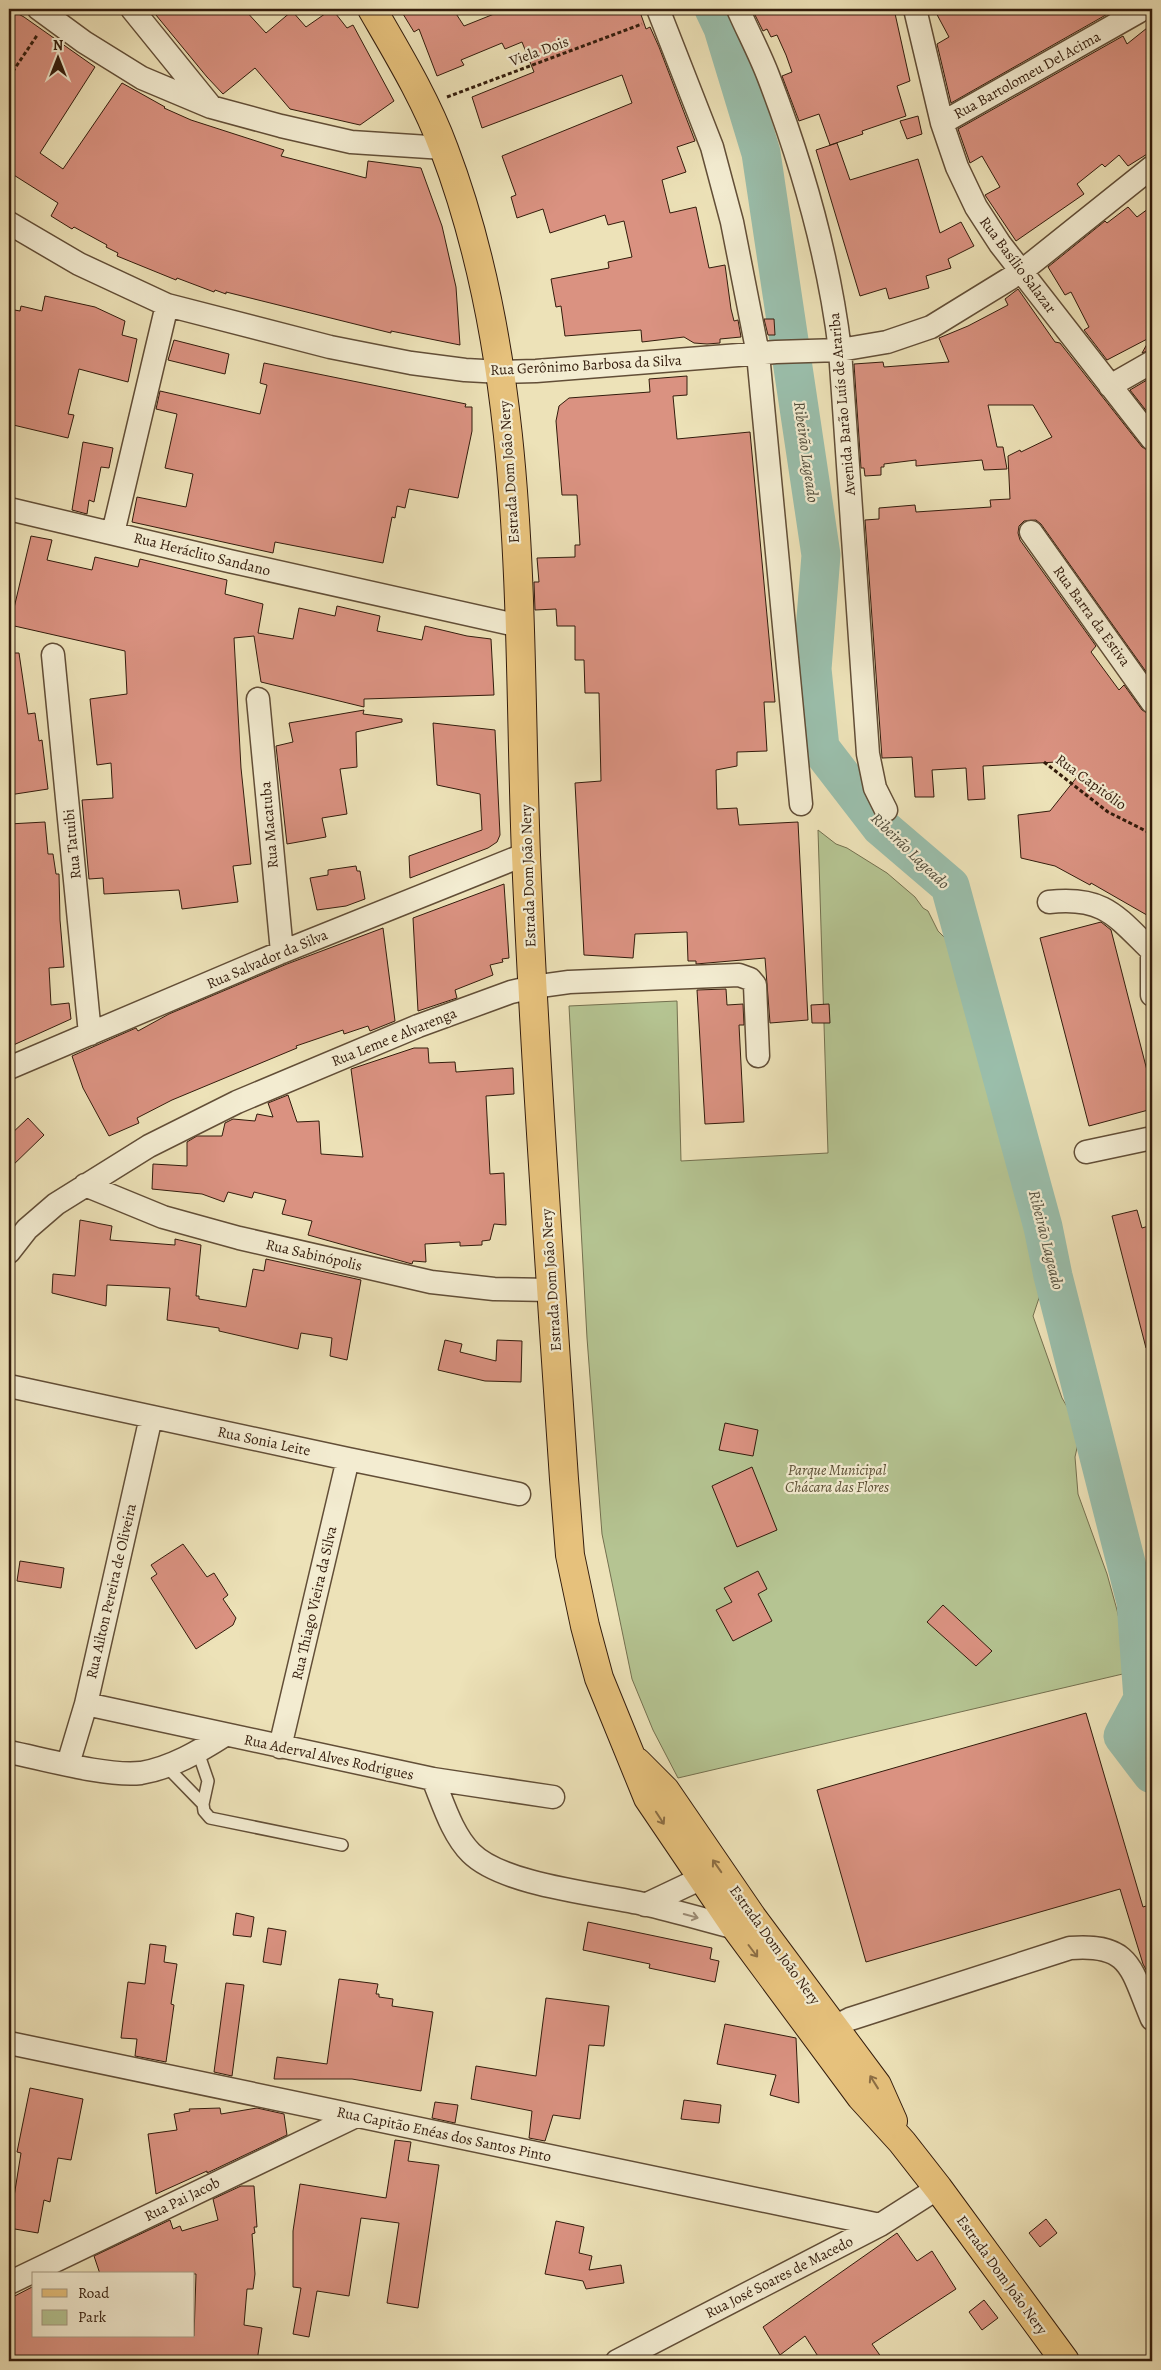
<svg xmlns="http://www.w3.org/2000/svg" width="1161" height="2370" viewBox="0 0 1161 2370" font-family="Alegreya,serif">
	<rect width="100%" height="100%" fill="#ede2b8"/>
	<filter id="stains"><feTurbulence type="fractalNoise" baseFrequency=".004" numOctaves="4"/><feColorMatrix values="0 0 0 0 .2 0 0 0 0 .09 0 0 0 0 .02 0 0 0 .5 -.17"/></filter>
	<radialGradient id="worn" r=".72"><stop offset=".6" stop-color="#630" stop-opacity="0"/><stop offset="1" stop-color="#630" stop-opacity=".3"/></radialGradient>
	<path fill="#b5c492" stroke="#74704f" d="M 818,830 L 836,844 L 847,848 L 887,873 L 915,897 L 923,908 L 928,911 L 938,931 L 955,948 L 964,968 L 974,1001 L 980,1042 L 995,1095 L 994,1108 L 1004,1133 L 1017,1185 L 1040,1222 L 1042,1257 L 1053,1277 L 1040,1295 L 1033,1316 L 1062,1398 L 1076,1422 L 1079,1439 L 1075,1457 L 1078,1494 L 1107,1574 L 1117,1610 L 1125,1644 L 1127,1673 L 678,1778 L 653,1730 L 632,1679 L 602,1534 L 587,1338 L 569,1006 L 677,1001 L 681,1161 L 828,1153 Z"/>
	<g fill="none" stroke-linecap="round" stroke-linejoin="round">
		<path stroke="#9abeab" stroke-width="39" d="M 714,9 L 723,28 L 761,153 L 821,555 L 812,669 L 820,748 L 881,827 L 950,886 L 1043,1227 L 1053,1276 L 1136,1602 L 1143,1699 L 1123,1736 L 1152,1774"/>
	</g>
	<path fill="#da9281" stroke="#331c0c" d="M 9,9 L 24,17 L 95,67 L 40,153 L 63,169 L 122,83 L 165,107 L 164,108 L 191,120 L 284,150 L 281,156 L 366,178 L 368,161 L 421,168 L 442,226 L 456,287 L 460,345 L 391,331 L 391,333 L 226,292 L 226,294 L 215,290 L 214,292 L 177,278 L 176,280 L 117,256 L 118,253 L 106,247 L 107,245 L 74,227 L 72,229 L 51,216 L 58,203 L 9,172 Z
		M 151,9 L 244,9 L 266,33 L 292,11 L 306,27 L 332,9 L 347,28 L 353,25 L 394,101 L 360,125 L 290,109 L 255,68 L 223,94 L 207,77 Z
		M 400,9 L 453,9 L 464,26 L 494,14 L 492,9 L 639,9 L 646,29 L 650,27 L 659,47 L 695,141 L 677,147 L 686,172 L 662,180 L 670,213 L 696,207 L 709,268 L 725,265 L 731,309 L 734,321 L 738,320 L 741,337 L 720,339 L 720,343 L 707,344 L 694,343 L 684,337 L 642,342 L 641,330 L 565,336 L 561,306 L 556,307 L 551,279 L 609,268 L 608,262 L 632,257 L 624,221 L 608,225 L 605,215 L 550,233 L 543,209 L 517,218 L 511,197 L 516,195 L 502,156 L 632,103 L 622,75 L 482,128 L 472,97 L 534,72 L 522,42 L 505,49 L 502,43 L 461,60 L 464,65 L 437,76 L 419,29 L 414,32 Z
		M 752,9 L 894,9 L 910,81 L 897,86 L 906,116 L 862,131 L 863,134 L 830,145 L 819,114 L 799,121 L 782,76 L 792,72 L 786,55 L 777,35 L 771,37 L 767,29 L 763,31 Z
		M 934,9 L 1109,9 L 1111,12 L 951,103 L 937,44 L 949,37 Z
		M 1152,24 L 1152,151 L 1128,166 L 1119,155 L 1105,167 L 1102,164 L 1077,184 L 1084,194 L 1016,241 L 985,195 L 1000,187 L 982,156 L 970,163 L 958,129 L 1123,36 L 1127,44 Z
		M 918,116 L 922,134 L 907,139 L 900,121 Z
		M 837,143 L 850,180 L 918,159 L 940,233 L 961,222 L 974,246 L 948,259 L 951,268 L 926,276 L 929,288 L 889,299 L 886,288 L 860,296 L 816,150 Z
		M 1152,206 L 1152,349 L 1142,353 L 1151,337 L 1107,360 L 1084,330 L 1089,327 L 1071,292 L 1065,295 L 1048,267 L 1105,221 L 1107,223 L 1128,207 L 1137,217 Z
		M 1018,289 L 1055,342 L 1060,343 L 1142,447 L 1152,452 L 1152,680 L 1041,524 L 1036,520 L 1024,521 L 1019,526 L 1018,533 L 1020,540 L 1096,646 L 1091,652 L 1119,690 L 1124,685 L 1142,710 L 1152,715 L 1152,918 L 1091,883 L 1090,885 L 1055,866 L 1021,858 L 1018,815 L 1050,811 L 1077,777 L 1057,762 L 983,766 L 985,799 L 968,800 L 966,768 L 932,770 L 934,797 L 915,797 L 912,757 L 882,758 L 865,520 L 879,519 L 879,508 L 915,505 L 916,512 L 991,507 L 990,500 L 1010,499 L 1008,456 L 1020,450 L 1021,452 L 1052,437 L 1033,405 L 988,405 L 997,447 L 1003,447 L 1007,469 L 984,470 L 982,460 L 916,466 L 916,460 L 884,464 L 884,467 L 881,467 L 881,475 L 865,476 L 864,468 L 861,468 L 854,364 L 883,362 L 884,367 L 949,362 L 939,338 L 968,326 L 1008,305 L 1005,299 Z
		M 45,296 L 95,307 L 125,321 L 122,335 L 137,339 L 128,382 L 79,369 L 68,414 L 74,415 L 68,438 L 9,424 L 9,309 L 20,311 L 21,306 L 42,311 Z
		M 764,319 L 774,319 L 775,335 L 768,335 Z
		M 174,340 L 229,354 L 225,374 L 168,360 Z
		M 264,363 L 466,404 L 465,407 L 472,407 L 472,431 L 458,498 L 409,489 L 405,508 L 397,506 L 395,518 L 392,517 L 383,563 L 275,542 L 273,553 L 132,522 L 137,497 L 186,507 L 193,474 L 165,468 L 177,414 L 156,409 L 160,391 L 260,414 L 267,385 L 260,383 Z
		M 687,376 L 687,395 L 673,396 L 677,439 L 750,432 L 775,702 L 764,702 L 767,751 L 737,752 L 737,766 L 716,770 L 717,809 L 737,808 L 739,825 L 798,822 L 808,1020 L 770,1023 L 765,958 L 696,964 L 696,961 L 688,961 L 687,932 L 635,934 L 633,958 L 584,955 L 575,783 L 601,781 L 599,693 L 585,693 L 584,660 L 575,660 L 575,626 L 557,626 L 556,609 L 535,610 L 534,582 L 539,582 L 537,558 L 575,557 L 575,545 L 580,545 L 577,495 L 562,495 L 556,421 L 559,406 L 569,398 L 650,392 L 649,379 Z
		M 1152,377 L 1152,418 L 1130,390 Z
		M 83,442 L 113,448 L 109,468 L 101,467 L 94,502 L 89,500 L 87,514 L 72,510 Z
		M 31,536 L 52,540 L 47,560 L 92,570 L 95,557 L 138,567 L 140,559 L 227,580 L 225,594 L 263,604 L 258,633 L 293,639 L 299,608 L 335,616 L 337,606 L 380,616 L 377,631 L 422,640 L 425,626 L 467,636 L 491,639 L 494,695 L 364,699 L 364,707 L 261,682 L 254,636 L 234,638 L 241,768 L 251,864 L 233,866 L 238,902 L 182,909 L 179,890 L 104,894 L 103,878 L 89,879 L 82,800 L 113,798 L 111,763 L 97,765 L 90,699 L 127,694 L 125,651 L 10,625 Z
		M 9,653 L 19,653 L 28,714 L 35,713 L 39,741 L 42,740 L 48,789 L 9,795 Z
		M 364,710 L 363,714 L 402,719 L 402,722 L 356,732 L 357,767 L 340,769 L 347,814 L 322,818 L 326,837 L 287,844 L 276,746 L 293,742 L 289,723 Z
		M 433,723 L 495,730 L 500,835 L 497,842 L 488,848 L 410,878 L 409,856 L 482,830 L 480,794 L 437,785 Z
		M 45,822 L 48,854 L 53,854 L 56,874 L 59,874 L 60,920 L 64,967 L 49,968 L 51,1005 L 69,1003 L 71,1019 L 9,1047 L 9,842 L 12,842 L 9,824 Z
		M 356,866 L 357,871 L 360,871 L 365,899 L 346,906 L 317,910 L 310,878 L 328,875 L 328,870 Z
		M 504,884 L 509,958 L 502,959 L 503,962 L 490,965 L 493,975 L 455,990 L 457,998 L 418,1011 L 413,918 Z
		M 1101,922 L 1111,930 L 1152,1090 L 1152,1109 L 1089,1126 L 1040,938 Z
		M 383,928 L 395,1021 L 370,1031 L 368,1026 L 344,1034 L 343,1030 L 296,1046 L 297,1048 L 172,1100 L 137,1118 L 139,1123 L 109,1136 L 83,1088 L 72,1056 L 136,1028 L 138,1031 L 169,1014 L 287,964 Z
		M 726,989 L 727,1005 L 743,1004 L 744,1025 L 739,1025 L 744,1122 L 705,1124 L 697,990 Z
		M 829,1004 L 830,1023 L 812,1023 L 811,1005 Z
		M 414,1048 L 428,1048 L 429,1063 L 455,1062 L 456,1072 L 513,1068 L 514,1094 L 486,1096 L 490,1174 L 504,1173 L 506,1225 L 494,1224 L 490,1240 L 482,1241 L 482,1245 L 460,1246 L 460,1242 L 425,1244 L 426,1262 L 413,1261 L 412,1264 L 308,1235 L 312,1221 L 282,1214 L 286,1200 L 254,1192 L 252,1198 L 228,1192 L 224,1202 L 202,1194 L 152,1189 L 153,1164 L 187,1166 L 187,1142 L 197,1136 L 222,1136 L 225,1123 L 233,1119 L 255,1121 L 257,1114 L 273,1117 L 268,1103 L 288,1095 L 297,1122 L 319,1121 L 321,1154 L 363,1157 L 351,1069 Z
		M 28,1118 L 44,1135 L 9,1169 L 9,1136 Z
		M 1137,1210 L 1142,1228 L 1152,1225 L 1152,1347 L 1146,1348 L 1112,1216 Z
		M 80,1220 L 112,1226 L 110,1240 L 175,1245 L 175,1239 L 201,1245 L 196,1296 L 199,1296 L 199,1299 L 246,1307 L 253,1269 L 264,1271 L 266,1259 L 361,1280 L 347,1360 L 330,1356 L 332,1338 L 301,1333 L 298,1349 L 219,1331 L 219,1328 L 167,1320 L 170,1288 L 107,1285 L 106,1306 L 52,1293 L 53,1274 L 75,1276 Z
		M 445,1340 L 462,1344 L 460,1352 L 496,1361 L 497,1340 L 522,1341 L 521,1382 L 485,1381 L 438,1370 Z
		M 725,1423 L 758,1430 L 753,1456 L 719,1450 Z
		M 752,1467 L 777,1530 L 737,1547 L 712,1486 Z
		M 183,1544 L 207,1577 L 214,1573 L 228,1595 L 223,1599 L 236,1618 L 233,1625 L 196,1649 L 151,1578 L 157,1574 L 151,1565 Z
		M 20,1561 L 64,1568 L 61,1588 L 17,1581 Z
		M 758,1571 L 767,1589 L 758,1594 L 772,1621 L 733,1641 L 716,1610 L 732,1602 L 724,1588 Z
		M 943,1605 L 992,1651 L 976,1666 L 927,1622 Z
		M 1086,1713 L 1143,1907 L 1152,1904 L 1152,1981 L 1143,1964 L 1120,1889 L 866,1962 L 817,1790 Z
		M 236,1913 L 254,1917 L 251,1937 L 233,1935 Z
		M 588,1922 L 712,1948 L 710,1959 L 719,1961 L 715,1982 L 649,1968 L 650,1964 L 583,1950 Z
		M 268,1928 L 286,1931 L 281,1965 L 263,1962 Z
		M 150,1944 L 166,1946 L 164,1962 L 177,1964 L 171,2004 L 174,2005 L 166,2062 L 135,2056 L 137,2039 L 121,2038 L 128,1982 L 145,1984 Z
		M 339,1979 L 378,1984 L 376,1994 L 379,1994 L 379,1997 L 393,1999 L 392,2006 L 433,2012 L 421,2091 L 352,2079 L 274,2079 L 277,2057 L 327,2064 Z
		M 226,1983 L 244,1985 L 232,2076 L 214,2072 Z
		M 546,1998 L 609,2006 L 604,2046 L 589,2045 L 580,2119 L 553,2115 L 545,2141 L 529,2138 L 532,2111 L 471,2099 L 476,2066 L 536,2076 Z
		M 725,2024 L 796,2038 L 799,2103 L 770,2095 L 776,2075 L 717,2064 Z
		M 30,2088 L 83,2099 L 71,2160 L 58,2158 L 50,2202 L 44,2200 L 38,2233 L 9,2228 L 21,2153 L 17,2152 Z
		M 684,2100 L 721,2105 L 719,2123 L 681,2119 Z
		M 435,2102 L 458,2105 L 455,2123 L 432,2118 Z
		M 220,2108 L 221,2114 L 257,2108 L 284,2114 L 287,2135 L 207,2173 L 207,2171 L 156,2194 L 148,2134 L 177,2130 L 174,2114 L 190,2111 L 189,2109 Z
		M 395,2140 L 411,2142 L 408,2161 L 439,2165 L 418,2308 L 387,2303 L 399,2223 L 361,2218 L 349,2296 L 317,2291 L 309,2337 L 293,2334 L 301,2288 L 293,2287 L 293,2231 L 300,2184 L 386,2198 Z
		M 241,2186 L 254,2186 L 257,2227 L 254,2227 L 255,2233 L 252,2234 L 255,2274 L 253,2289 L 247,2289 L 244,2325 L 262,2328 L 257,2361 L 9,2361 L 9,2299 L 34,2286 L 34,2336 L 194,2336 L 196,2274 L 100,2274 L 94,2256 L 170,2220 L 173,2229 L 180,2226 L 182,2231 L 218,2220 L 213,2199 Z
		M 1046,2219 L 1057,2233 L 1040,2247 L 1029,2233 Z
		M 556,2221 L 584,2227 L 579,2253 L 592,2256 L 589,2270 L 621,2265 L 624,2283 L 586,2289 L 583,2281 L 545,2274 Z
		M 897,2233 L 917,2261 L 932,2251 L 956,2289 L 872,2344 L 884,2361 L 821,2361 L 805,2336 L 780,2355 L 763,2327 Z
		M 984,2300 L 998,2318 L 982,2330 L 969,2312 Z"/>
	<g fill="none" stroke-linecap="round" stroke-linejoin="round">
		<g stroke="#624e37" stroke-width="14">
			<path id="lane" d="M 198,1752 L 208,1781 L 203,1804
				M 165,1765 L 203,1804 L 204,1811 L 210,1818 L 342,1845"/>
		</g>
		<g stroke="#624e37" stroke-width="25">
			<path id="street" d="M 39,9 L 84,42 L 142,78 L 211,107 L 281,126 L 351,142 L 444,148
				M 132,9 L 209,104
				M 658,9 L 712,147 L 732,222 L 758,354 L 801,804
				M 738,9 C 748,32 760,54 769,78 C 802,164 829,259 840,350 L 868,754 L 875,788 L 886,810
				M 915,9 L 942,123 L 957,167 L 976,207 L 1000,244 L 1152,439
				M 942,123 L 1138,12
				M 9,223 L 79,264 L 167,305 L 330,347 L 411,363 L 465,370 L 502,372 L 536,371 L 776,352 L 840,350 L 887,342 L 931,327 L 1022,271 L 1152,167
				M 1110,386 L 1152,362
				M 9,509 L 229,561 L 520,626
				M 1031,532 L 1152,702
				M 113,533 L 167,305
				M 53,655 L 90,1034
				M 258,699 L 282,952
				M 1049,902 C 1104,896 1116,916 1152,951
				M 1152,958 L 1152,995
				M 9,1068 L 282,952 L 526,854
				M 1086,1152 L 1152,1138
				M 85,1185 L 163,1217 L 239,1238 L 431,1282 L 494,1289 L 552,1290
				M 9,1252 L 27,1229 L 56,1204 L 149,1146 L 237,1102 L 418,1026 L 511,992 L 533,987 L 569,982 L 739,975 L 750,979 L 755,985 L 758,1056
				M 9,1386 L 348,1459 L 519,1494
				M 86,1704 L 433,1779 L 553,1797
				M 280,1747 L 348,1459
				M 9,1752 C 44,1759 107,1777 141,1773 C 171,1768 200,1751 225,1735
				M 68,1764 L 86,1704 L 151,1417
				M 433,1779 C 443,1803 452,1834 471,1853 C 503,1885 598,1894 644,1904 C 675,1911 705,1920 736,1928
				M 645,1905 L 702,1878
				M 820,2034 L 850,2019 L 1070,1948 C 1132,1943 1131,1970 1152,2019
				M 9,2043 L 880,2225
				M 9,2283 L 356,2116
				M 617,2361 L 880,2225 L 938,2188"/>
		</g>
		<g stroke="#331c0c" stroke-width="30">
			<path id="primary" d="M 372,9 C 398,54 426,100 444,149 C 529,373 517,620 526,855 C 535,1063 550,1271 564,1479 L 570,1555 L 585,1626 L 599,1678 L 648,1798 L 736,1928 L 861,2097 L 902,2142 L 938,2188 L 1065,2361
				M 637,1762 L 665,1790 L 752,1917 L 877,2085 L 893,2121"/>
		</g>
		<path stroke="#331c0c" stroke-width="3" stroke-dasharray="4 2.5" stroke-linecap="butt" d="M 9,77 L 38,34
			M 447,97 L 642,24
			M 1044,762 L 1108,812 L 1152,834"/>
		<use href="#lane" stroke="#f3ecd1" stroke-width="11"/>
		<use href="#street" stroke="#f3ecd1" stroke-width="22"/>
		<use href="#primary" stroke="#e6c17c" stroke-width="28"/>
	</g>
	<defs><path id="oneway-shaft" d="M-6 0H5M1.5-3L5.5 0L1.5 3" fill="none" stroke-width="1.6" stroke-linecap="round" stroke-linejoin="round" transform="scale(1.25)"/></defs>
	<g stroke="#8c6e44">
		<use href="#oneway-shaft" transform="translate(660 1818) rotate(57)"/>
		<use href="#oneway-shaft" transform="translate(717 1866) rotate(-125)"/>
		<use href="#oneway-shaft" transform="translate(753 1951) rotate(53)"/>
		<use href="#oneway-shaft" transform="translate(874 2082) rotate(-122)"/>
	</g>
	<use stroke="#9d8e78" href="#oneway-shaft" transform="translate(691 1916) rotate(15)"/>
	<g text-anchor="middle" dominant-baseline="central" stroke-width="4.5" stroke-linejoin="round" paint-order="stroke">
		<g font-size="15" fill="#331c0c" stroke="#f3ecd1">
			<text transform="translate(539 51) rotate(-20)">Viela Dois</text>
			<text transform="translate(1027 75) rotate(-29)">Rua Bartolomeu Del Acima</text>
			<text transform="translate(1018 265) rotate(53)">Rua Basílio Salazar</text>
			<text transform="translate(586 365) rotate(-3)">Rua Gerônimo Barbosa da Silva</text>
			<text transform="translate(842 404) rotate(-95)">Avenida Barão Luís de Arariba</text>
			<text transform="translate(509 472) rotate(-94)">Estrada Dom João Nery</text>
			<text transform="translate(202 554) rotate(14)">Rua Heráclito Sandano</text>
			<text transform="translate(1092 616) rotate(54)">Rua Barra da Estiva</text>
			<text transform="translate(1091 782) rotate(36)">Rua Capitólio</text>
			<text transform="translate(269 825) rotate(-95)">Rua Macatuba</text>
			<text transform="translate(72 844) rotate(-96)">Rua Tatuibi</text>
			<text transform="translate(528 876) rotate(-92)">Estrada Dom João Nery</text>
			<text transform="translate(267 959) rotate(-23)">Rua Salvador da Silva</text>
			<text transform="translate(394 1037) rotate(-22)">Rua Leme e Alvarenga</text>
			<text transform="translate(314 1255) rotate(13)">Rua Sabinópolis</text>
			<text transform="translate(551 1280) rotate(-94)">Estrada Dom João Nery</text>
			<text transform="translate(264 1441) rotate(12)">Rua Sonia Leite</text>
			<text transform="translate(111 1591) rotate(-77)">Rua Ailton Pereira de Oliveira</text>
			<text transform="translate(314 1603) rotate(-77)">Rua Thiago Vieira da Silva</text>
			<text transform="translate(329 1757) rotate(12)">Rua Aderval Alves Rodrigues</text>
			<text transform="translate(775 1945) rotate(54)">Estrada Dom João Nery</text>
			<text transform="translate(444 2134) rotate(12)">Rua Capitão Enéas dos Santos Pinto</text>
			<text transform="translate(182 2199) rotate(-26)">Rua Pai Jacob</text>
			<text transform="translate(1002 2275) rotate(54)">Estrada Dom João Nery</text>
			<text transform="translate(779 2277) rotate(-27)">Rua José Soares de Macedo</text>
		</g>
		<g font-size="15" font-style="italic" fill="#5a4e34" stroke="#f3ecd1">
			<text x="837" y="1470">Parque Municipal<tspan x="837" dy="17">Chácara das Flores</tspan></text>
		</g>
		<g font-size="16" font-style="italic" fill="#524d3c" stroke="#f3ecd1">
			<text transform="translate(806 452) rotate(82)">Ribeirão Lageado</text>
			<text transform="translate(910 851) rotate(44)">Ribeirão Lageado</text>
			<text transform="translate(1046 1240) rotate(76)">Ribeirão Lageado</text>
		</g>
	</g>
	<rect width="1161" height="2370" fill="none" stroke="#ede2b8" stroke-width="30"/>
	<rect x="10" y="10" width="1141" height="2350" fill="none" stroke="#331c0c" stroke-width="2.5"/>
	<rect x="15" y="15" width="1131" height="2340" fill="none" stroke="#331c0c"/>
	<rect x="32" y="2272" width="162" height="65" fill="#f3ecd1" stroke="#a69982"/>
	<rect x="42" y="2289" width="25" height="8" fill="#e6c17c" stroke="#a69982"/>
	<text x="78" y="2298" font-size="15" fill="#331c0c">Road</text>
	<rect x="42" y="2310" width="25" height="15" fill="#b5c492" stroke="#a69982"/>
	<text x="78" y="2322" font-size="15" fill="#331c0c">Park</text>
	<g transform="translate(58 58)" stroke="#f3ecd1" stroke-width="4" paint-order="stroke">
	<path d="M0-4L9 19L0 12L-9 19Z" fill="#331c0c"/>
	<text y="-8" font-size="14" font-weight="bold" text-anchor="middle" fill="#331c0c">N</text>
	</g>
	<rect width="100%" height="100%" filter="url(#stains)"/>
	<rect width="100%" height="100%" fill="url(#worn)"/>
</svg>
